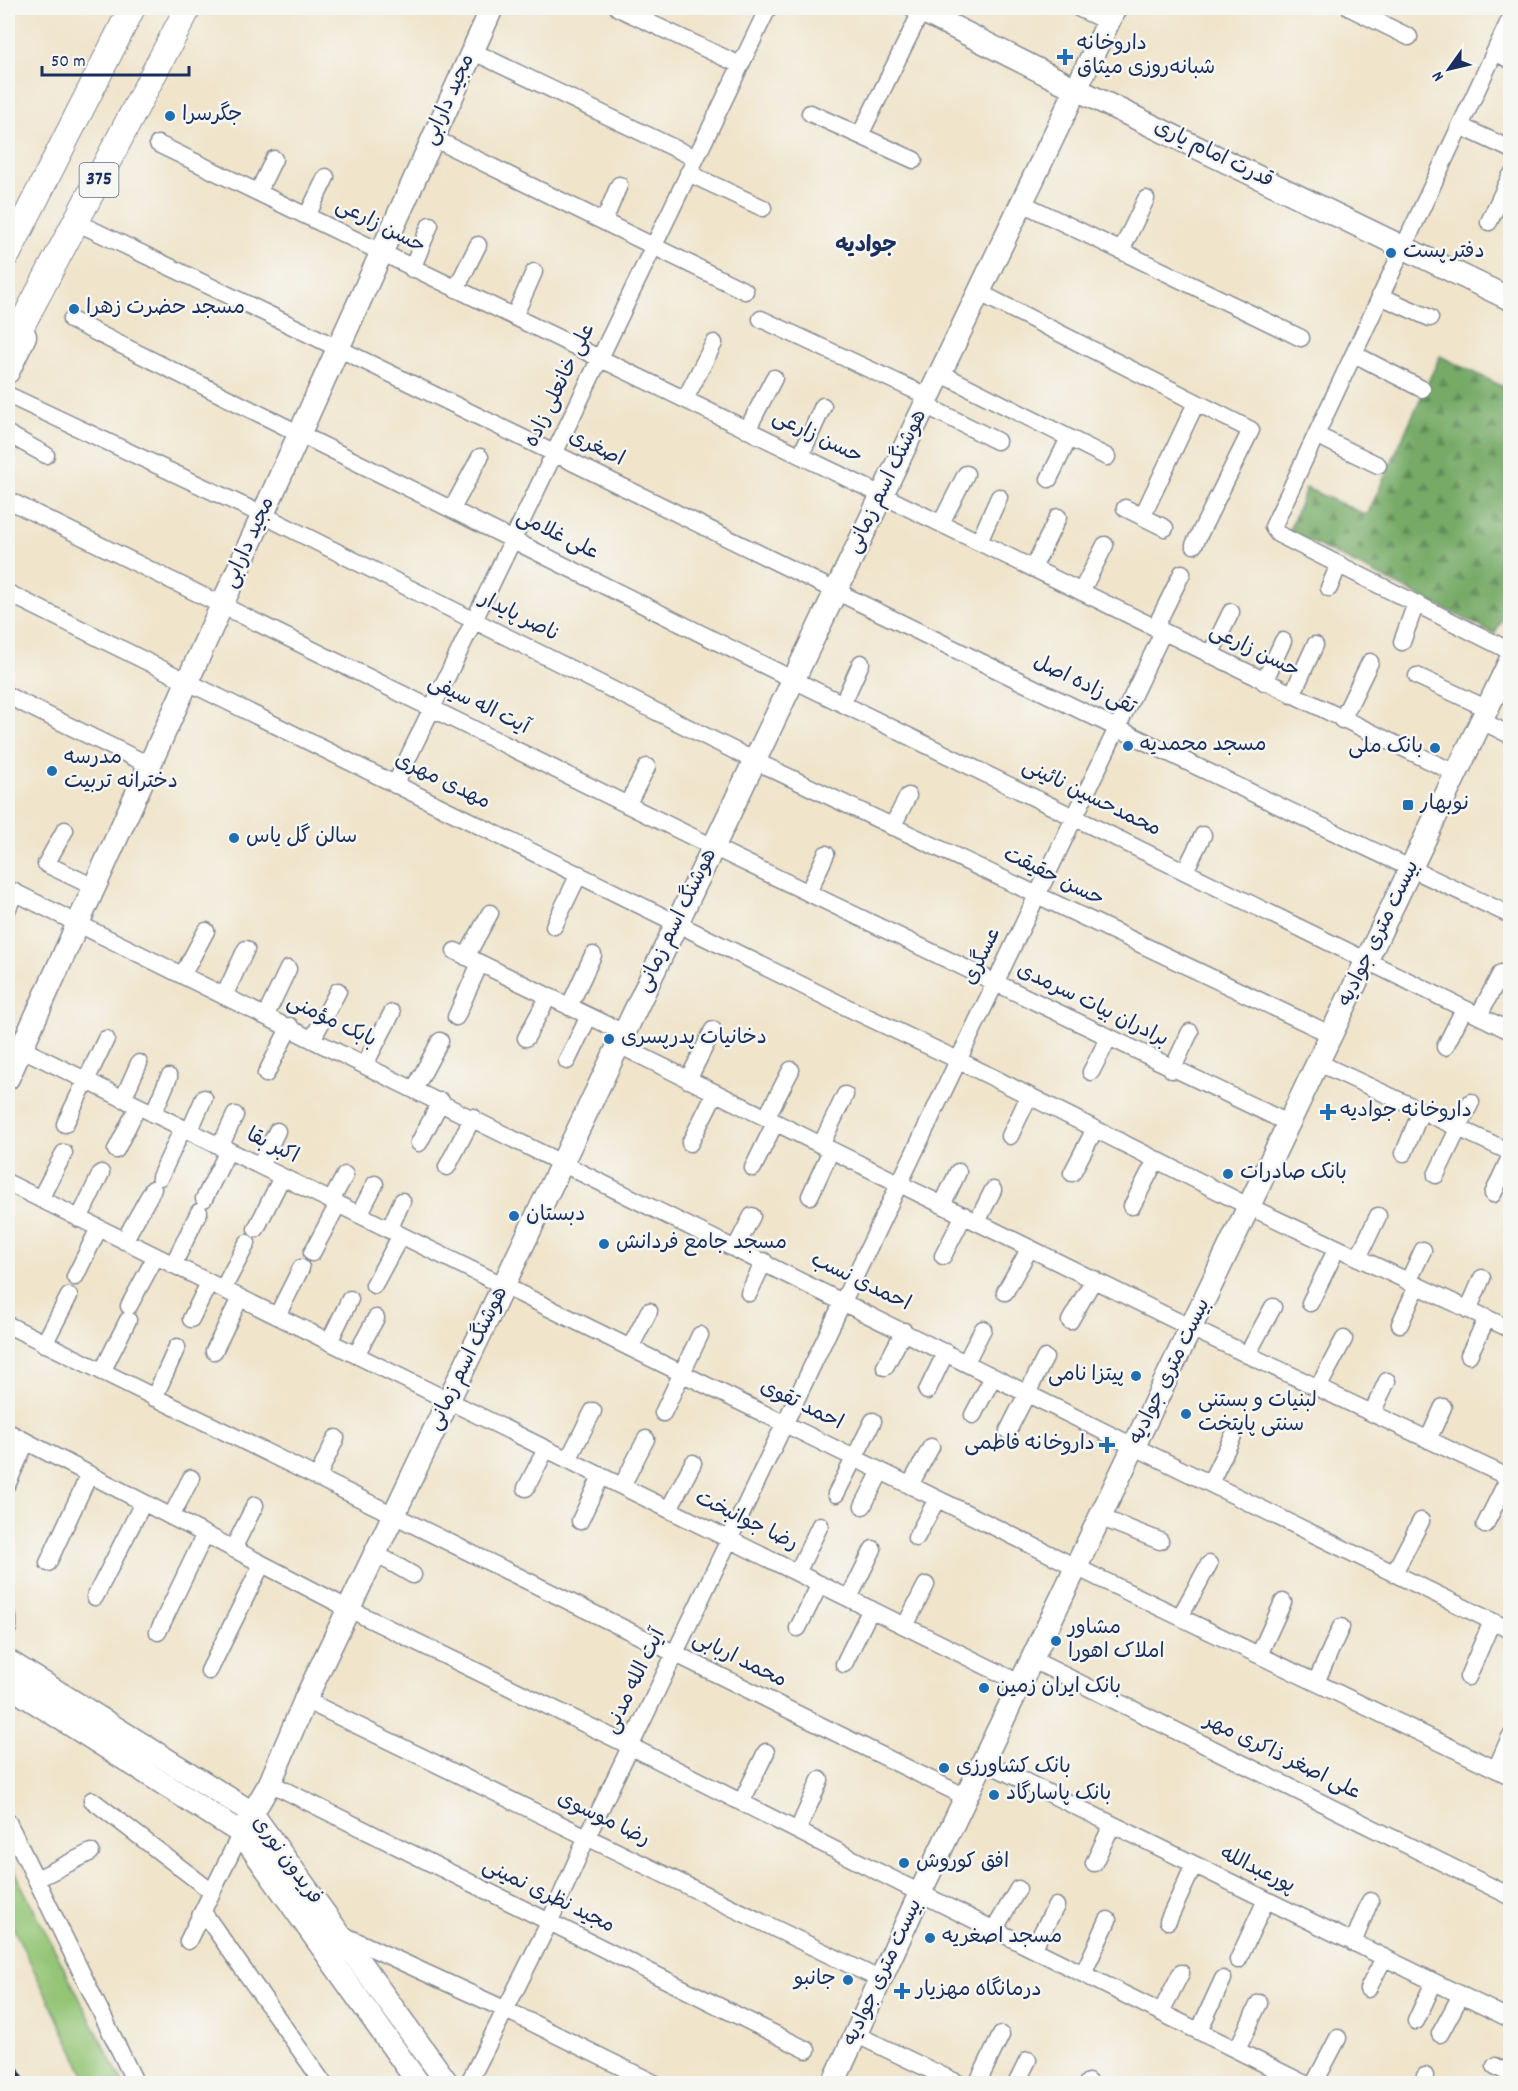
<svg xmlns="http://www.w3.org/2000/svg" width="1518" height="2091" viewBox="0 0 1518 2091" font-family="Dekko,'Playpen Sans Arabic',sans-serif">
	<defs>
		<pattern id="forest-firs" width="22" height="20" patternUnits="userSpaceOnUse" patternTransform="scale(1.5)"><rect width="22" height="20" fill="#76aa66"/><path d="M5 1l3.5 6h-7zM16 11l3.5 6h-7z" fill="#608b57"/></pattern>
	</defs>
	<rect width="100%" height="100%" fill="#f6f6f2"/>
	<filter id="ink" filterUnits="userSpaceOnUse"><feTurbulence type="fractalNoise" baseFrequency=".0167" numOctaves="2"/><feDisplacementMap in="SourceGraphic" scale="12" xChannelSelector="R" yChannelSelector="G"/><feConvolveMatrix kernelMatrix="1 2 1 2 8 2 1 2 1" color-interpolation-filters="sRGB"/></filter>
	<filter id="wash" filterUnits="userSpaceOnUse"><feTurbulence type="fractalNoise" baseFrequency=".008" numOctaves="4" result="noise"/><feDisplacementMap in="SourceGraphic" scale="24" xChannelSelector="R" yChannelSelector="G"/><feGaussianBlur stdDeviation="1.35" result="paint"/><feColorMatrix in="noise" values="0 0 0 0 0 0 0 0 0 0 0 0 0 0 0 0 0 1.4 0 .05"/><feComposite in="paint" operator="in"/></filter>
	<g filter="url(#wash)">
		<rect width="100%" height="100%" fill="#f0e4ca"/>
		<path fill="url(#forest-firs)" stroke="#486c62" stroke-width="1.5" d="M 1440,356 L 1510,390 L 1510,602 L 1495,634 L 1289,531 L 1306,488 L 1367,515 Z"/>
		<path fill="#93c575" stroke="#577a6a" stroke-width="1.5" d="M 8,1859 L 123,2083 L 89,2083 L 8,1917 Z"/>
	</g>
	<g filter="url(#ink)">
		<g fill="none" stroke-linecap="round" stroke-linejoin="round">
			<g stroke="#868a94" stroke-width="19">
				<path id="street" d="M 618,8 L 740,65
					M 1078,8 L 1108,22
					M 1350,8 L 1409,37
					M 1510,19 L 1273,527 L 1278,534 L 1510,651
					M 472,51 L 695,158
					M 1495,52 L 1510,60
					M 810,113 L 914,160
					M 1460,126 L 1510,149
					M 860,135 L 922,10
					M 433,138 L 745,291
					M 158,144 L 1457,774
					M 688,173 L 763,208
					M 258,192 L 274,159
					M 1022,203 L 1301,338
					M 307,216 L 326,177
					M 604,221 L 619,185
					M 1489,222 L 1510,177
					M 78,223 C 557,451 1030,691 1510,915
					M 1121,251 L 1146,199
					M 412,269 L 430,225
					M 456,289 L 478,245
					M 980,293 L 1251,430 L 1194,545
					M 1380,296 L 1430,318
					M 514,317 L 534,272
					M 761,319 L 929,397
					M 71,320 L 794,680 L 1510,1031
					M 1354,354 L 1422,389
					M 940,373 L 1107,457
					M 8,395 L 263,515 L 755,761 L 1332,1035
					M 685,399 L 714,343
					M 925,405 L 997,441
					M 747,430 L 774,378
					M 8,434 L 46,455
					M 1316,435 L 1378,465
					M 801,455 L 823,406
					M 1049,479 L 1069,438
					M 8,500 L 713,847 L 1290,1124
					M 1125,508 L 1165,528
					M 452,509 L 480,457
					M 1142,517 L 1196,403
					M 941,523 L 966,474
					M 979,542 L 999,497
					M 1033,568 L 1058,517
					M 1329,588 L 1339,564
					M 1081,592 L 1105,545
					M 8,593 L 842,1005 L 958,1060 L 1250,1207 L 1510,1329
					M 1155,628 L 1182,573
					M 1402,642 L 1416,603
					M 1210,655 L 1231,612
					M 1417,676 L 1488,709
					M 1264,682 L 1283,641
					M 1292,695 L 1315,645
					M 8,696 L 149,765
					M 843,703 L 861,663
					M 1342,720 L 1370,662
					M 1482,721 L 1510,735
					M 395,785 L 768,8
					M 627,805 L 647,767
					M 892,827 L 908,796
					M 65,830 L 46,864 L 94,887
					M 1186,869 L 1203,835
					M 8,889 L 1135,1447 L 1510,1630
					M 808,893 L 826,854
					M 8,908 L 15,892
					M 554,926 L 579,874
					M 455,951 L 624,1033
					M 466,957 L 490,913
					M 183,974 L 206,931
					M 225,994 L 246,949
					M 569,1007 L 593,955
					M 266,1015 L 288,969
					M 1479,1015 L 1501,973
					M 456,1017 L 480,963
					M 313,1038 L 338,991
					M 526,1038 L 548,997
					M 8,1042 L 1078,1568 L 1510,1776
					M 619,1045 L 1193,1329 L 1510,1478
					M 1445,1047 L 1464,1009
					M 567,1061 L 589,1016
					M 1319,1063 L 1510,1152
					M 365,1064 L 392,1013
					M 1172,1070 L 1190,1032
					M 1091,1072 L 1108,1039
					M 266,1074 L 290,1026
					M 688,1080 L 713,1030
					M 415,1088 L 440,1041
					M 123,1099 L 139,1063
					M 153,1114 L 169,1077
					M 766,1118 L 791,1070
					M 65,1124 L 106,1039
					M 189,1132 L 204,1098
					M 1010,1136 L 1029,1096
					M 419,1143 L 441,1101
					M 690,1143 L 715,1093
					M 821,1145 L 845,1095
					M 220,1147 L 235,1115
					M 116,1150 L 138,1106
					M 1404,1153 L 1421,1111
					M 260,1166 L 277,1131
					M 447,1167 L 473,1117
					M 753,1168 L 775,1123
					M 1072,1173 L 1095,1129
					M 1436,1175 L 1471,1102
					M 160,1177 L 183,1128
					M 8,1183 L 1022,1684
					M 1493,1194 L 1510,1157
					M 810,1196 L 831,1150
					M 40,1199 L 64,1153
					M 204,1199 L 228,1151
					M 331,1201 L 345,1175
					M 942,1205 L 958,1172
					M 1132,1206 L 1156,1160
					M 359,1215 L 375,1184
					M 79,1219 L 101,1173
					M 977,1222 L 993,1190
					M 256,1229 L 282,1177
					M 389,1230 L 402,1201
					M 124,1241 L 153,1189
					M 736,1247 L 752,1216
					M 312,1253 L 338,1204
					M 943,1256 L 964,1215
					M 1358,1258 L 1378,1216
					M 173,1265 L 199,1212
					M 75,1277 L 99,1228
					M 1408,1282 L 1423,1250
					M 374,1285 L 401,1235
					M 223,1289 L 247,1243
					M 1005,1292 L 1030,1248
					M 749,1293 L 764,1261
					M 1310,1303 L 1337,1248
					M 129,1306 L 156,1256
					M 1468,1310 L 1482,1278
					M 277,1316 L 301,1268
					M 191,1319 L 209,1283
					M 1070,1321 L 1094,1279
					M 1400,1324 L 1417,1286
					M 8,1325 L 968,1798
					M 329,1342 L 350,1299
					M 44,1344 L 69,1296
					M 630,1348 L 649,1311
					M 214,1351 L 240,1298
					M 356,1355 L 376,1318
					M 1247,1355 L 1273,1307
					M 1469,1355 L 1487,1318
					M 966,1362 L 983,1329
					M 885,1367 L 904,1331
					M 102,1372 L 128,1320
					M 1318,1388 L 1344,1339
					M 927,1391 L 946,1352
					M 154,1398 L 177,1347
					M 663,1413 L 700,1335
					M 1372,1413 L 1387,1381
					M 973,1415 L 993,1377
					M 1008,1431 L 1045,1358
					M 8,1432 L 349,1609 L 630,1746 L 920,1893 L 1305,2084
					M 1428,1440 L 1443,1407
					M 568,1460 L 593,1411
					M 317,1478 L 336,1438
					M 8,1483 L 26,1442
					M 1210,1483 L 1233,1436
					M 910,1485 L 931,1447
					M 622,1486 L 646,1439
					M 526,1488 L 546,1449
					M 836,1494 L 873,1421
					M 863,1506 L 881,1471
					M 669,1509 L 693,1463
					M 171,1517 L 191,1478
					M 1102,1518 L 1160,1541
					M 580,1521 L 601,1476
					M 1485,1525 L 1509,1477
					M 916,1538 L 937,1499
					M 233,1549 L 255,1505
					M 376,1554 L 413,1575
					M 48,1563 L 89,1475
					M 797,1573 L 820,1525
					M 1394,1573 L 1421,1521
					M 95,1597 L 143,1503
					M 849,1598 L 873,1549
					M 8,1617 L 8,1628
					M 1180,1617 L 1209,1564
					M 905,1626 L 926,1585
					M 798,1628 L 820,1584
					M 158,1632 L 205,1534
					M 1259,1655 L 1283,1602
					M 1033,1660 L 1510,1896
					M 844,1664 L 871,1609
					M 209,1671 L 262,1564
					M 1468,1677 L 1492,1621
					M 1316,1682 L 1341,1627
					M 305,1700 L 881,1980
					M 985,1762 L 1510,2019
					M 1496,1769 L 1510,1737
					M 270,1783 L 807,2050
					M 92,1800 L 212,1892
					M 742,1801 L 766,1752
					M 8,1822 L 136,2084
					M 798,1830 L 820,1780
					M 1094,1863 L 1112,1825
					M 37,1879 L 91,1852
					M 203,1912 L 324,2084
					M 1168,1921 L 1194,1865
					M 994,1930 L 1018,1889
					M 339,1933 L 504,2009 L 656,2084
					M 188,1941 L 241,1833
					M 1353,1943 L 1370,1901
					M 1033,1949 L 1056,1906
					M 1238,1960 L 1266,1900
					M 1083,1974 L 1108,1920
					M 1368,1989 L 1384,1958
					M 1161,2012 L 1181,1973
					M 1416,2021 L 1434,1982
					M 1199,2031 L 1223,1979
					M 855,2034 L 960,2084
					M 1440,2034 L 1461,1995
					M 1237,2050 L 1259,2003
					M 1495,2066 L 1510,2074
					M 468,2084 L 549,1923 L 587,1837 L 1163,632
					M 977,2084 L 1001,2035
					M 1016,2084 L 1028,2060
					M 1087,2084 L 1088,2082
					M 1314,2084 L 1338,2038
					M 1422,2084 L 1425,2076"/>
			</g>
			<g stroke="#868a94" stroke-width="25">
				<path id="secondary" d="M 916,8 L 1076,89 L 1510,299
					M 8,372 L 25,336
					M 8,1078 L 492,8
					M 8,1661 L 251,1812 L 448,2084
					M 8,1685 L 241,1833 L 419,2084
					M 241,1833 L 270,1783 L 305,1700 L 1115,8
					M 833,2084 L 920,1893 L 1510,661"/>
			</g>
			<g stroke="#868a94" stroke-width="28">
				<path id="primary" d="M 8,253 L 132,8
					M 8,351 L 188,8"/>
			</g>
			<use href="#street" stroke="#fff" stroke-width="16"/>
			<use href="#secondary" stroke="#fff" stroke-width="22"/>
			<use href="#primary" stroke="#fff" stroke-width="26"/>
			<g stroke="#1b2f5e" stroke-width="7">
				<path id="rail" d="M 8,2053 L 22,2084"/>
			</g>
			<use href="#rail" stroke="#f6f6f2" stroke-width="4.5" stroke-dasharray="14" stroke-linecap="butt"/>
		</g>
	</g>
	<g fill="#1f6fb2" stroke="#f6f6f2" stroke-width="2">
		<path d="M1062 48h6v6h6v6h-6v6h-6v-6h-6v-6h6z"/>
		<circle cx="170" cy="116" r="6"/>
		<circle cx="1391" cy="253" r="6"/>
		<circle cx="74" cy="309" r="6"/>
		<circle cx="1128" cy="746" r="6"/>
		<circle cx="1435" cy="748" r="6"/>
		<circle cx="52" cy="771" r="6"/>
		<rect x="1402" y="799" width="12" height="12" rx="3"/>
		<circle cx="234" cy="838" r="6"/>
		<circle cx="609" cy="1039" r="6"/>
		<path d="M1325 1103h6v6h6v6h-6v6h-6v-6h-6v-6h6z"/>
		<circle cx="1228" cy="1174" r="6"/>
		<circle cx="514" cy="1216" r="6"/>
		<circle cx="604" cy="1244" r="6"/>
		<circle cx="1136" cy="1376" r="6"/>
		<circle cx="1186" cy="1414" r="6"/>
		<path d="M1104 1436h6v6h6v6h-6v6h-6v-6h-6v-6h6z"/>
		<circle cx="1056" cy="1641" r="6"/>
		<circle cx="984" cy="1688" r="6"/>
		<circle cx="944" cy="1768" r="6"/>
		<circle cx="994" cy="1795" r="6"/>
		<circle cx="904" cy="1863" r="6"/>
		<circle cx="930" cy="1938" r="6"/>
		<circle cx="848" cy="1980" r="6"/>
		<path d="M899 1982h6v6h6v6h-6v6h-6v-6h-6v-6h6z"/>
	</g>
	<g text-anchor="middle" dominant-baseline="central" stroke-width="5" stroke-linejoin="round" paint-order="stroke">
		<rect fill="#f6f6f2" stroke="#5d6b8a" stroke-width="1.5" x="79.5" y="163" width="39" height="34" rx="4.5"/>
		<g font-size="20" font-weight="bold" fill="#1b2f5e">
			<text x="99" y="180">375</text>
		</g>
		<g font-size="21" fill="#1b2f5e" stroke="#f6f6f2" text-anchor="start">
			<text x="1077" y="45">داروخانه<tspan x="1077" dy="24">شبانه‌روزی میثاق</tspan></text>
			<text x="182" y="116">جگرسرا</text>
			<text x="1403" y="253">دفتر پست</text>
			<text x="86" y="309">مسجد حضرت زهرا</text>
			<text x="1140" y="746">مسجد محمدیه</text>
			<text x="1423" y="748" text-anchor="end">بانک ملی</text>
			<text x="64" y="759">مدرسه<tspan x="64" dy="24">دخترانه تربیت</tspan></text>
			<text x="1420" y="805">نوبهار</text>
			<text x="246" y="838">سالن گل یاس</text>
			<text x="621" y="1039">دخانیات پدرپسری</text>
			<text x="1340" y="1112">داروخانه جوادیه</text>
			<text x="1240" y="1174">بانک صادرات</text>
			<text x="526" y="1216">دبستان</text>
			<text x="616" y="1244">مسجد جامع فردانش</text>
			<text x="1124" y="1376" text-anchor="end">پیتزا نامی</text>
			<text x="1198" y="1402">لبنیات و بستنی<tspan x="1198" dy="24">سنتی پایتخت</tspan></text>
			<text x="1095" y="1445" text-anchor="end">داروخانه فاطمی</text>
			<text x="1068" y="1629">مشاور<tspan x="1068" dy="24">املاک اهورا</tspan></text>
			<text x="996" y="1688">بانک ایران زمین</text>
			<text x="956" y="1768">بانک کشاورزی</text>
			<text x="1006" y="1795">بانک پاسارگاد</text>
			<text x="916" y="1863">افق کوروش</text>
			<text x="942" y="1938">مسجد اصغریه</text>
			<text x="836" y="1980" text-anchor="end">جانبو</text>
			<text x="916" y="1991">درمانگاه مهزیار</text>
		</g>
		<g font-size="21" fill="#1b2f5e" stroke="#f6f6f2">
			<text transform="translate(450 100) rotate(-66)">مجید دارابی</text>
			<text transform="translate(1213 155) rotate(26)">قدرت امام یاری</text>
			<text transform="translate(380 227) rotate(27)">حسن زارعی</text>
			<text transform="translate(561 386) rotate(-64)">علی خانعلی زاده</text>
			<text transform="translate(817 438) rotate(26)">حسن زارعی</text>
			<text transform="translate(596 449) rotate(26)">اصغری</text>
			<text transform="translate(888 482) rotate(-64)">هوشنگ اسم زمانی</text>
			<text transform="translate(557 536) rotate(26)">علی غلامی</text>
			<text transform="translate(250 543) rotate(-66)">مجید دارابی</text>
			<text transform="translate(519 618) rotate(27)">ناصر پایدار</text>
			<text transform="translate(1254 652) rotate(26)">حسن زارعی</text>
			<text transform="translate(1084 686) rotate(26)">تقی زاده اصل</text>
			<text transform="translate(478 706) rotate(26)">آیت اله سیفی</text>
			<text transform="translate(442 782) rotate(26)">مهدی مهری</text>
			<text transform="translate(1091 799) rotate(26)">محمدحسین نائینی</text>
			<text transform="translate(1053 878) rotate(26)">حسن حقیقت</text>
			<text transform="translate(678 921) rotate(-64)">هوشنگ اسم زمانی</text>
			<text transform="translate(1380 934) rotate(-64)">بیست متری جوادیه</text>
			<text transform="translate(983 957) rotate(-64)">عسگری</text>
			<text transform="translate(1092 1006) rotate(26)">برادران بیات سرمدی</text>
			<text transform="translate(331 1022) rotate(26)">بابک مؤمنی</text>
			<text transform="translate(272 1147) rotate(26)">اکبر بقا</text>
			<text transform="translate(860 1283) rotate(26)">احمدی نسب</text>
			<text transform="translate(469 1359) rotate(-64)">هوشنگ اسم زمانی</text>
			<text transform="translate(1171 1372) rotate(-64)">بیست متری جوادیه</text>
			<text transform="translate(801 1406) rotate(26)">احمد تقوی</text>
			<text transform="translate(746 1522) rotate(26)">رضا جوانبخت</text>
			<text transform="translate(739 1661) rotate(26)">محمد اربابی</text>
			<text transform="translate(636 1682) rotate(-64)">آیت‌ الله مدنی</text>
			<text transform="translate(1282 1758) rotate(26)">علی اصغر ذاکری مهر</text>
			<text transform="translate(603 1820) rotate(26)">رضا موسوی</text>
			<text transform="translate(286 1861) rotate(54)">فریدون نوری</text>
			<text transform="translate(1257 1871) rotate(26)">پورعبدالله</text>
			<text transform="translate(548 1897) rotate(26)">مجید نظری نمینی</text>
			<text transform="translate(884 1973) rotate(-65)">بیست متری جوادیه</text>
		</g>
		<g font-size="22" font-weight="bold" fill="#1b2f5e" stroke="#f6f6f2">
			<text x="866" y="246">جوادیه</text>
		</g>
	</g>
	<rect width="1518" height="2091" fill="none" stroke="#f6f6f2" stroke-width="30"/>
	<g transform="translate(1449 69) rotate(236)" stroke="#f6f6f2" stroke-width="4.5" paint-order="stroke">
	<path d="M0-4.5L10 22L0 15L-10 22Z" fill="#1b2f5e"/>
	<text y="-9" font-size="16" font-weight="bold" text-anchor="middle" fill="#1b2f5e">N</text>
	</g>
	<path d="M42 66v9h147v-9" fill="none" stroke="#1b2f5e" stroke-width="3"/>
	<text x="51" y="66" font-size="18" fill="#1b2f5e" stroke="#f6f6f2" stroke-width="4.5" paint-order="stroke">50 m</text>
</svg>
